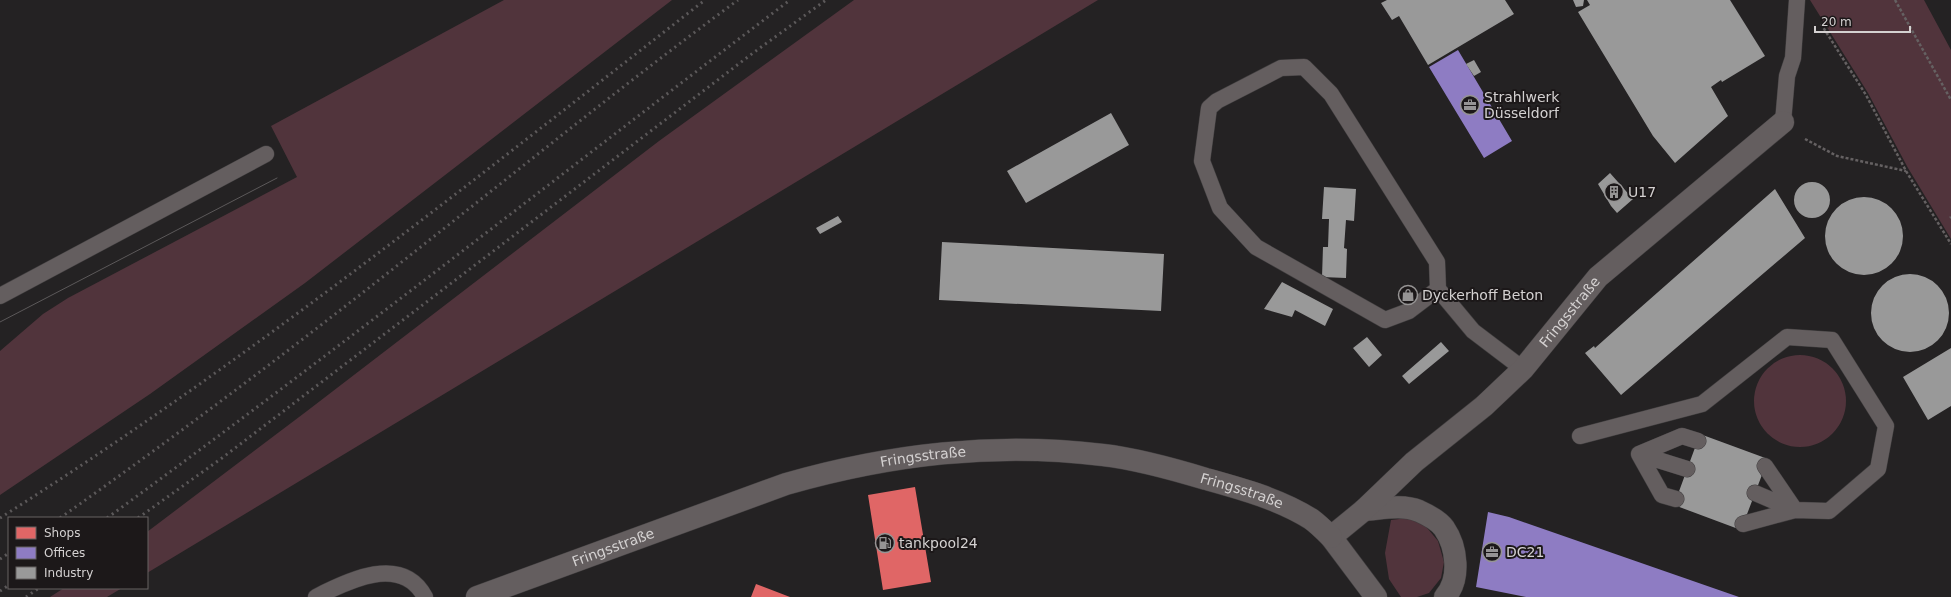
<svg xmlns="http://www.w3.org/2000/svg" width="1951" height="597" viewBox="0 0 1951 597" font-family="'DejaVu Sans',sans-serif">
	<rect width="100%" height="100%" fill="#242223"/>
	<path fill="#51343c" d="M 504,0 L 672,0 L 305,283 L 150,394 L 0,495 L 0,351 L 43,314 L 68,298 L 297,177 L 271,126 Z
		M 854,0 L 1098,0 L 147,573 L 147,532 L 307,411 L 659,141 Z
		M 1810,0 L 1924,0 L 1951,50 L 1951,239 L 1908,168 L 1868,93 Z
		M1754 401a46 46 0 1 1 92 0a46 46 0 1 1-92 0Z
		M 1407,518 L 1423,523 L 1438,541 L 1444,562 L 1441,578 L 1429,593 L 1417,597 L 1401,597 L 1389,579 L 1385,553 L 1391,520 Z
		M 64,588 L 122,588 L 107,597 L 50,597 Z"/>
	<path fill="#e06666" d="M 915,487 L 931,582 L 883,590 L 868,495 Z
		M 756,584 L 790,597 L 751,597 Z"/>
	<path fill="#8e7cc3" d="M 1458,50 L 1512,141 L 1484,158 L 1429,67 Z
		M 1488,512 L 1509,517 L 1739,597 L 1526,597 L 1476,587 Z"/>
	<path fill="#999" d="M 1387,0 L 1505,0 L 1514,14 L 1428,65 L 1399,16 L 1392,20 L 1381,3 Z
		M 1573,0 L 1584,0 L 1583,6 L 1576,7 Z
		M 1587,0 L 1730,0 L 1765,56 L 1722,82 L 1721,80 L 1711,87 L 1728,116 L 1675,163 L 1653,136 L 1578,12 L 1590,5 Z
		M 1474,60 L 1481,72 L 1474,76 L 1466,64 Z
		M 1111,113 L 1129,145 L 1026,203 L 1007,171 Z
		M 1610,173 L 1633,199 L 1617,213 L 1611,206 L 1598,184 Z
		M1794 200a18 18 0 1 1 36 0a18 18 0 1 1-36 0Z
		M 1324,187 L 1356,189 L 1354,221 L 1346,220 L 1344,248 L 1347,249 L 1346,278 L 1322,277 L 1323,247 L 1328,247 L 1329,219 L 1322,219 Z
		M 1775,189 L 1805,238 L 1621,395 L 1585,353 L 1594,346 L 1595,348 L 1632,315 Z
		M1825 236a39 39 0 1 1 78 0a39 39 0 1 1-78 0Z
		M 838,216 L 842,222 L 820,234 L 816,228 Z
		M 942,242 L 1164,254 L 1161,311 L 939,300 Z
		M1871 313a39 39 0 1 1 78 0a39 39 0 1 1-78 0Z
		M 1282,282 L 1333,309 L 1325,326 L 1295,310 L 1292,317 L 1264,309 Z
		M 1367,337 L 1382,355 L 1369,367 L 1353,348 Z
		M 1441,342 L 1449,351 L 1409,384 L 1402,376 Z
		M 1951,348 L 1951,406 L 1928,420 L 1903,377 Z
		M 1700,434 L 1768,459 L 1741,530 L 1674,505 Z"/>
	<g fill="none" stroke-linecap="round" stroke-linejoin="round">
		<g stroke="#403e3f" stroke-width="17">
			<path id="service" d="M 1783,122 L 1787,76 L 1793,58 L 1797,0
				M 1438,289 L 1437,262 L 1331,94 L 1304,67 L 1281,68 L 1217,101 L 1209,108 L 1202,161 L 1220,208 L 1256,247 L 1385,320 L 1409,311 L 1438,289 L 1473,331 L 1523,369
				M 0,296 L 266,154
				M 1580,436 L 1702,404 L 1787,337 L 1832,340 L 1886,426 L 1878,469 L 1829,511 L 1795,510 L 1743,524
				M 1639,454 L 1682,436 L 1698,441
				M 1639,454 L 1662,495 L 1676,499
				M 1639,454 L 1687,469
				M 1765,466 L 1795,510
				M 1755,493 L 1795,510
				M 316,597 C 349,580 402,554 425,597"/>
		</g>
		<g stroke="#403e3f" stroke-width="23">
			<g id="minor">
				<path d="M 1364,510 C 1381,509 1402,504 1419,511 C 1428,515 1438,520 1444,528 C 1457,547 1461,579 1445,597"/>
				<path id="s1" d="M 1376,597 L 1331,537 L 1364,510 L 1414,462 L 1484,406 L 1523,369 L 1598,277 L 1783,122"/>
			</g>
		</g>
		<g stroke="#403e3f" stroke-width="23">
			<g id="tertiary">
				<path id="s2" d="M 477,597 L 786,484 C 891,454 994,442 1103,455 C 1138,459 1173,469 1206,479 C 1242,489 1279,499 1311,519 C 1318,524 1325,531 1331,537"/>
			</g>
		</g>
		<path stroke="#656162" stroke-width="2.5" stroke-dasharray="3 2" stroke-linecap="butt" d="M 1895,0 L 1951,100
			M 1821,24 L 1866,95 L 1906,171 L 1951,244
			M 1805,139 L 1837,156 L 1906,171
			M 1950,218 L 1951,217"/>
		<use href="#service" stroke="#645e5f" stroke-width="16"/>
		<use href="#minor" stroke="#645e5f" stroke-width="22"/>
		<use href="#tertiary" stroke="#645e5f" stroke-width="22"/>
		<path stroke="#5c595a" stroke-width="1" d="M 0,322 L 277,178"/>
		<path stroke="#5c595a" stroke-width="3" stroke-dasharray="2 4" stroke-linecap="butt" d="M 0,518 C 247,362 475,179 705,0
			M 60,518 C 189,427 314,332 437,234 C 537,155 636,75 738,0
			M 107,518 C 338,350 562,173 790,0
			M 138,518 L 222,458 L 753,53 L 826,0
			M 0,559 L 9,553
			M 0,591 L 9,585
			M 26,597 L 39,588"/>
	</g>
	<defs>
		<g id="office-ring" transform="scale(1)"><circle r="9.5" fill="#1c1819" stroke="#969494" stroke-width="1.5"/><path d="M-6-3h4V-5.5h4V-3h4V5H-6ZM-1-4.5V-3h2v-1.5ZM-6 0V1H6V0Z" fill="#969494"/></g>
		<g id="building-ring" transform="scale(1)"><circle r="9.5" fill="#1c1819" stroke="#969494" stroke-width="1.5"/><path d="M-4-6H4V6H1V3H-1V6H-4ZM-2.5-4.3h1.7v1.8h-1.7ZM.8-4.3h1.7v1.8H.8ZM-2.5-1h1.7V.8h-1.7ZM.8-1h1.7V.8H.8Z" fill="#969494"/></g>
		<g id="shop-ring" transform="scale(1)"><circle r="9.5" fill="#1c1819" stroke="#969494" stroke-width="1.5"/><path d="M-5-2.5h2.3a2.7 3.5 0 0 1 5.4 0H5L5.5 6h-11ZM-1.5-2.5h3a1.5 2.3 0 0 0-3 0Z" fill="#969494"/></g>
		<g id="fuel-ring" transform="scale(1)"><circle r="9.5" fill="#1c1819" stroke="#969494" stroke-width="1.5"/><path d="M-5.5-6h7V0h2V4h1.3V-2.5L3-4.5l.8-.8L6-3V5H2.5V1h-1V6h-7ZM-4.2-4.7v3.2H.2V-4.7Z" fill="#969494"/></g>
	</defs>
	<g fill-rule="evenodd">
		<use href="#office-ring" x="1470" y="105"/>
		<use href="#building-ring" x="1614" y="192"/>
		<use href="#shop-ring" x="1408" y="295"/>
		<use href="#fuel-ring" x="885" y="543"/>
		<use href="#office-ring" x="1492" y="552"/>
	</g>
	<g text-anchor="middle" dominant-baseline="central" stroke-width="4" stroke-linejoin="round" paint-order="stroke">
		<g font-size="14" fill="#d4d1d1" stroke="#1c1819" text-anchor="start">
			<text x="1484" y="97">Strahlwerk<tspan x="1484" dy="16">Düsseldorf</tspan></text>
			<text x="1628" y="192">U17</text>
			<text x="1422" y="295">Dyckerhoff Beton</text>
			<text x="899" y="543">tankpool24</text>
			<text x="1506" y="552">DC21</text>
		</g>
		<g font-size="14" fill="#d4d1d1" stroke="#1c1819">
			<text stroke="none"><textPath href="#s1" startOffset="404">Fringsstraße</textPath></text>
			<text stroke="none"><textPath href="#s2" startOffset="469">Fringsstraße</textPath></text>
			<text stroke="none"><textPath href="#s2" startOffset="793">Fringsstraße</textPath></text>
			<text stroke="none"><textPath href="#s2" startOffset="145">Fringsstraße</textPath></text>
		</g>
	</g>
	<rect x="8" y="517" width="140" height="72" fill="#1c1819" stroke="#666263"/>
	<rect x="16" y="527" width="20" height="12" fill="#e06666" stroke="#666263"/>
	<text x="44" y="537" font-size="12" fill="#d4d1d1">Shops</text>
	<rect x="16" y="547" width="20" height="12" fill="#8e7cc3" stroke="#666263"/>
	<text x="44" y="557" font-size="12" fill="#d4d1d1">Offices</text>
	<rect x="16" y="567" width="20" height="12" fill="#999999" stroke="#666263"/>
	<text x="44" y="577" font-size="12" fill="#d4d1d1">Industry</text>
	<path d="M1815 26v6h95v-6" fill="none" stroke="#d4d1d1" stroke-width="2"/>
	<text x="1821" y="26" font-size="12" fill="#d4d1d1" stroke="#1c1819" stroke-width="3" paint-order="stroke">20 m</text>
</svg>
